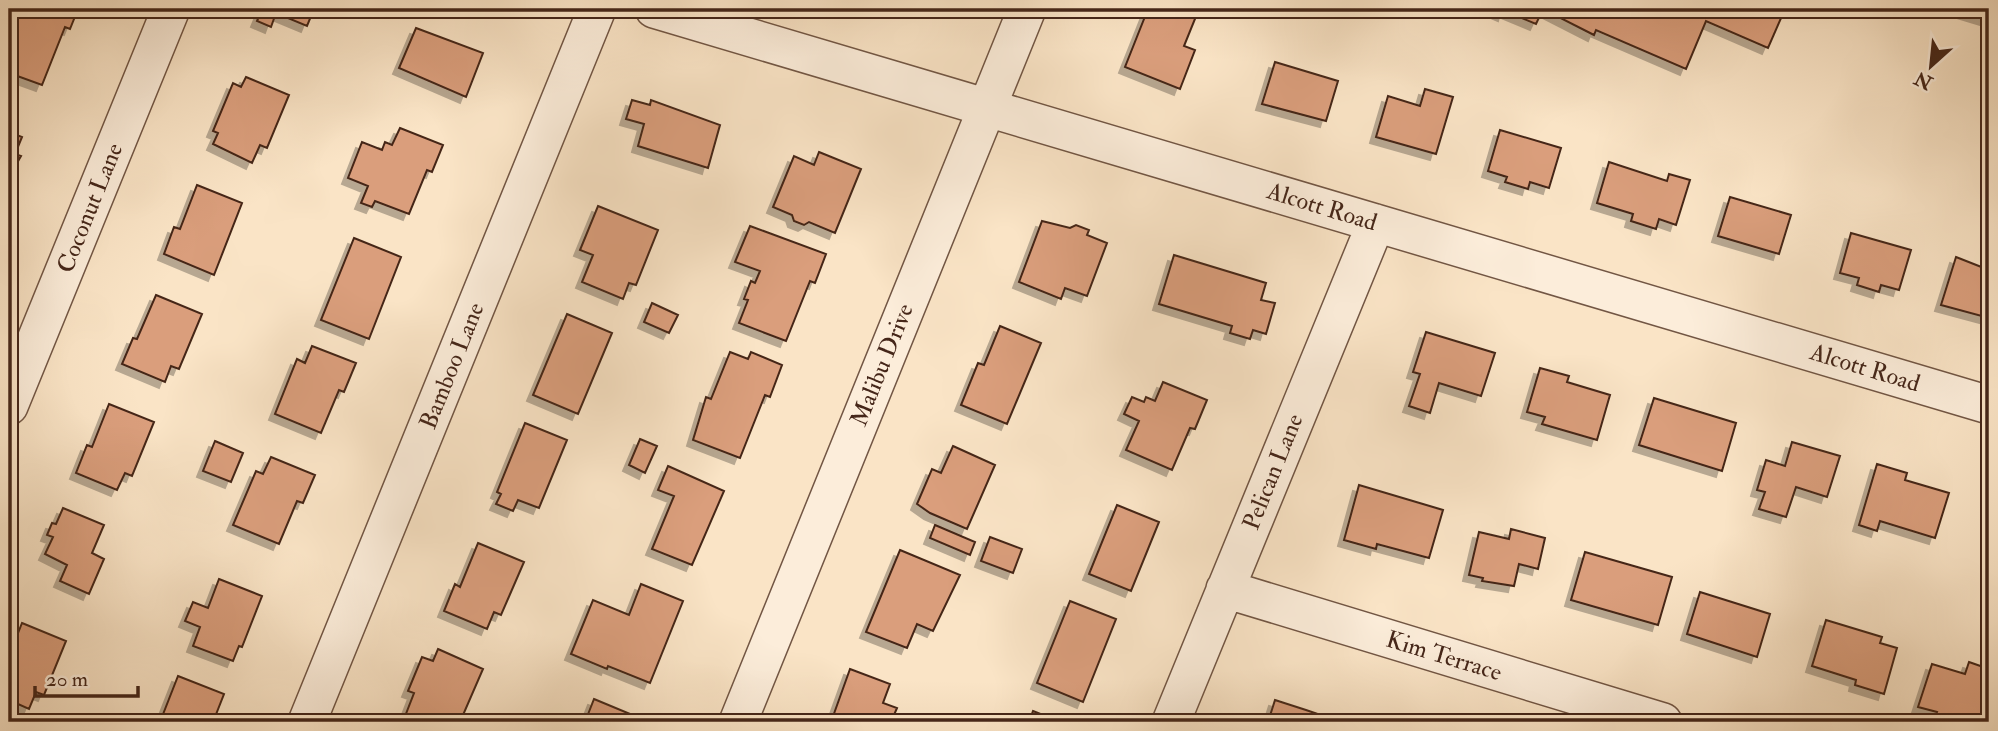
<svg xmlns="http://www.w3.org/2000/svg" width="1998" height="731" viewBox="0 0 1998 731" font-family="'IM FELL Double Pica',serif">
	<defs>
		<filter id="shadow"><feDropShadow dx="-6" dy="6" stdDeviation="0" flood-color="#0004"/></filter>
	</defs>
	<rect width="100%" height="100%" fill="#fae4c6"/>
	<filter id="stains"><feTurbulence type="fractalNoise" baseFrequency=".00286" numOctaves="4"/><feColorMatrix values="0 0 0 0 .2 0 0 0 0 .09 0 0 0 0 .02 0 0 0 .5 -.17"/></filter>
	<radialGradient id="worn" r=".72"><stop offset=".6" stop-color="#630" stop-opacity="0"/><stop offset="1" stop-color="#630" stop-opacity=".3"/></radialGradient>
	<path fill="#da9e7b" stroke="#452619" stroke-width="2" filter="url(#shadow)" d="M 20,9 L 78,9 L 70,29 L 65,27 L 42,85 L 9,73 L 9,34 Z
		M 262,9 L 314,9 L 307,26 L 276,13 L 271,27 L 257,21 Z
		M 1148,9 L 1199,9 L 1184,46 L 1195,50 L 1180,89 L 1125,67 Z
		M 1490,9 L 1785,9 L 1768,48 L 1706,21 L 1686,69 L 1596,30 L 1594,35 L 1543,9 L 1536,24 L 1505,11 L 1504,15 Z
		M 1953,9 L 1989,9 L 1989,20 Z
		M 416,28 L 483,53 L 466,97 L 399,68 Z
		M 1275,62 L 1338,81 L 1326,121 L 1262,104 Z
		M 246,77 L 289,95 L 267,148 L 260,145 L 252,163 L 213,144 L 218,133 L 213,131 L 233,83 L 241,87 Z
		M 1425,89 L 1453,97 L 1436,154 L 1376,137 L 1388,96 L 1420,106 Z
		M 632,100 L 650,105 L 651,100 L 720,125 L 708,168 L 638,146 L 644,124 L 626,119 Z
		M 400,128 L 443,145 L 432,172 L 427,170 L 409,214 L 375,201 L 372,207 L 361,203 L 368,186 L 348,178 L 362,142 L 382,150 L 385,142 L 392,145 Z
		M 1500,130 L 1561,148 L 1549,188 L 1530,182 L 1528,189 L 1505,182 L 1507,177 L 1488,171 Z
		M 9,132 L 22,137 L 15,154 L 21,156 L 9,177 Z
		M 819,152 L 861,169 L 835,233 L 809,222 L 804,225 L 794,221 L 792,215 L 773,207 L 794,156 L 814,165 Z
		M 1609,162 L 1667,181 L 1669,174 L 1690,180 L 1676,225 L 1659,219 L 1656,229 L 1631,221 L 1633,214 L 1597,203 Z
		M 197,185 L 242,203 L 214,275 L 164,254 L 174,227 L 180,229 Z
		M 1730,197 L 1791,215 L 1779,254 L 1718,236 Z
		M 598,206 L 658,230 L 636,285 L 629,283 L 623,299 L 582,282 L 593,255 L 580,250 Z
		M 1042,221 L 1070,228 L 1076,225 L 1089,230 L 1087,235 L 1107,243 L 1087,296 L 1065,288 L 1061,299 L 1019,282 Z
		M 750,226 L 826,254 L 815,283 L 810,281 L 786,341 L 739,323 L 748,300 L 744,299 L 751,281 L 755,283 L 760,271 L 735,262 Z
		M 1851,233 L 1911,250 L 1899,290 L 1881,285 L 1879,292 L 1857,285 L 1859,278 L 1840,273 Z
		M 354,238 L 401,257 L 369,339 L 321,320 Z
		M 1174,255 L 1266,283 L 1261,300 L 1275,303 L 1266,334 L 1253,330 L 1250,339 L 1230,333 L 1232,326 L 1159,304 Z
		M 1956,257 L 1989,270 L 1989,318 L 1941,305 Z
		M 156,295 L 202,314 L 179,369 L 171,366 L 165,382 L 122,364 L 133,338 L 137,339 Z
		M 652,303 L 678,315 L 669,333 L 644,322 Z
		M 567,314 L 612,333 L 578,414 L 533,395 Z
		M 1000,326 L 1041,343 L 1007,424 L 961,405 L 978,363 L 984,365 Z
		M 1426,332 L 1495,353 L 1481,396 L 1439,383 L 1430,413 L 1409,406 L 1420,374 L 1413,372 Z
		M 312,346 L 356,363 L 344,392 L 339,390 L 321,433 L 275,414 L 297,359 L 305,363 Z
		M 730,352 L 748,359 L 751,352 L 782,365 L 770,397 L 765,395 L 740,458 L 693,440 L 706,397 L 711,399 Z
		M 1540,368 L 1569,376 L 1567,382 L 1610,395 L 1597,440 L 1542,424 L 1545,417 L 1527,412 Z
		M 1163,382 L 1207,400 L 1195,429 L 1190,428 L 1172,470 L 1126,450 L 1139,421 L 1124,414 L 1132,397 L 1144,402 L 1146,397 L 1155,401 Z
		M 1654,398 L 1736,423 L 1722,471 L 1639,445 Z
		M 109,404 L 154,422 L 132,476 L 125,473 L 117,490 L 76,473 L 87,445 L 92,447 Z
		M 525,423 L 567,440 L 539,508 L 518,500 L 513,511 L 496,504 L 501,494 L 497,492 Z
		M 640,439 L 657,446 L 645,473 L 629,465 Z
		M 215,441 L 243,453 L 231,482 L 203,471 Z
		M 1792,442 L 1840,456 L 1827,497 L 1796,487 L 1786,517 L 1759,509 L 1765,492 L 1757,490 L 1766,460 L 1785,466 Z
		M 953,446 L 995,465 L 967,529 L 930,513 L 917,504 L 932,469 L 941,473 Z
		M 271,457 L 315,475 L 303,503 L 297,501 L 279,544 L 233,525 L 256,471 L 263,474 Z
		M 1877,464 L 1907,473 L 1905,480 L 1949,493 L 1935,538 L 1880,521 L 1877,531 L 1859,525 Z
		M 668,466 L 724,491 L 692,565 L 652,549 L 674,496 L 658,490 Z
		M 1359,485 L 1443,510 L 1429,558 L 1377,544 L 1376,549 L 1344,540 Z
		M 1117,505 L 1159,522 L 1131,591 L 1089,574 Z
		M 63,508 L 104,525 L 92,553 L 104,559 L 89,594 L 60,581 L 67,565 L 45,554 L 53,537 L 47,535 L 52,523 L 56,524 Z
		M 935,525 L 975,542 L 970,555 L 930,538 Z
		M 1511,529 L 1545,538 L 1538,569 L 1519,564 L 1514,586 L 1482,581 L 1483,578 L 1469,575 L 1479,532 L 1509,539 Z
		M 990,537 L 1022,549 L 1013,573 L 981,561 Z
		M 478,543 L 524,562 L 501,615 L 494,612 L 487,629 L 444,611 L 455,584 L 460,587 Z
		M 900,550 L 960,575 L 933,631 L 917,624 L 907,648 L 866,632 Z
		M 1585,552 L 1672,577 L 1658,625 L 1571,600 Z
		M 219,579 L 262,596 L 242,647 L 239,646 L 233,661 L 193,646 L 200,627 L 185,621 L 193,602 L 208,608 Z
		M 641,584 L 683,601 L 650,683 L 608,666 L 607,669 L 571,654 L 593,600 L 629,615 Z
		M 1700,592 L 1770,614 L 1757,657 L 1687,634 Z
		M 1070,601 L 1116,619 L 1083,702 L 1037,683 Z
		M 1826,620 L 1882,637 L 1880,643 L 1897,648 L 1884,694 L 1855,685 L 1856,680 L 1812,666 Z
		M 22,623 L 66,641 L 44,695 L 36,692 L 29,709 L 9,700 L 9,656 Z
		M 438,649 L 483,669 L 460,722 L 454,720 L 453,722 L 411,722 L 404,719 L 414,693 L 408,691 L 422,657 L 433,661 Z
		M 1969,662 L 1989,669 L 1989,710 L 1985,722 L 1967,722 L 1948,716 L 1947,720 L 1935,717 L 1937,712 L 1918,707 L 1932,664 L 1965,674 Z
		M 850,669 L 890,684 L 883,703 L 897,708 L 891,722 L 831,722 Z
		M 178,676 L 224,694 L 213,722 L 160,722 Z
		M 594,699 L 635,716 L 632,722 L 585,722 Z
		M 1275,700 L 1306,710 L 1341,722 L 1268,722 Z
		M 1033,711 L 1048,717 L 1060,722 L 1029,722 Z"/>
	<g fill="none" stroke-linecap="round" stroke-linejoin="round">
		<g stroke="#725644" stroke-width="40">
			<path id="minor" d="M 654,9 L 1989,405
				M 9,406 L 171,9
				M 1225,589 L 1663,722
				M 307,722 L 597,9
				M 738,722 L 1027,9
				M 1171,722 L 1376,223"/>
		</g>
		<use href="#minor" stroke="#fcedda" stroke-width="37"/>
	</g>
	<g text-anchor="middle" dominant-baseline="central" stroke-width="6" stroke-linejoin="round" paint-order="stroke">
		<g font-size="24" fill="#452619" stroke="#fcedda">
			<text transform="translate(1322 207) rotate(17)">Alcott Road</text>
			<text transform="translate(90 208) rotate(-68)">Coconut Lane</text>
			<text transform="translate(882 365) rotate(-68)">Malibu Drive</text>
			<text transform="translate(452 366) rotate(-68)">Bamboo Lane</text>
			<text transform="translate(1865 368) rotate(17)">Alcott Road</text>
			<text transform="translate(1273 472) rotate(-68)">Pelican Lane</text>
			<text transform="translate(1444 656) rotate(17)">Kim Terrace</text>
		</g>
	</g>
	<rect width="1998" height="731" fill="none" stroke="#fae4c6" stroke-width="35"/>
	<rect x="10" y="10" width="1977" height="710" fill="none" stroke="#452619" stroke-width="3.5"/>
	<rect x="18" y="18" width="1963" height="696" fill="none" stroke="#452619" stroke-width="2"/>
	<g transform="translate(1931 66) rotate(207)" stroke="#fcedda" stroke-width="5" paint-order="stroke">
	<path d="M0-5L12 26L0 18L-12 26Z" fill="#452619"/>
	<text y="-10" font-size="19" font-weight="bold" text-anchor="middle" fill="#452619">N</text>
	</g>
	<path d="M35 686v10h103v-10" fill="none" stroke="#452619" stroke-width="3.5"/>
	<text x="46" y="686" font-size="21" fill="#452619" stroke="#fcedda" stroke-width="5" paint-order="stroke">20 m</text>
	<rect width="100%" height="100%" filter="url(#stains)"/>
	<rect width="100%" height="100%" fill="url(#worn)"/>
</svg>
